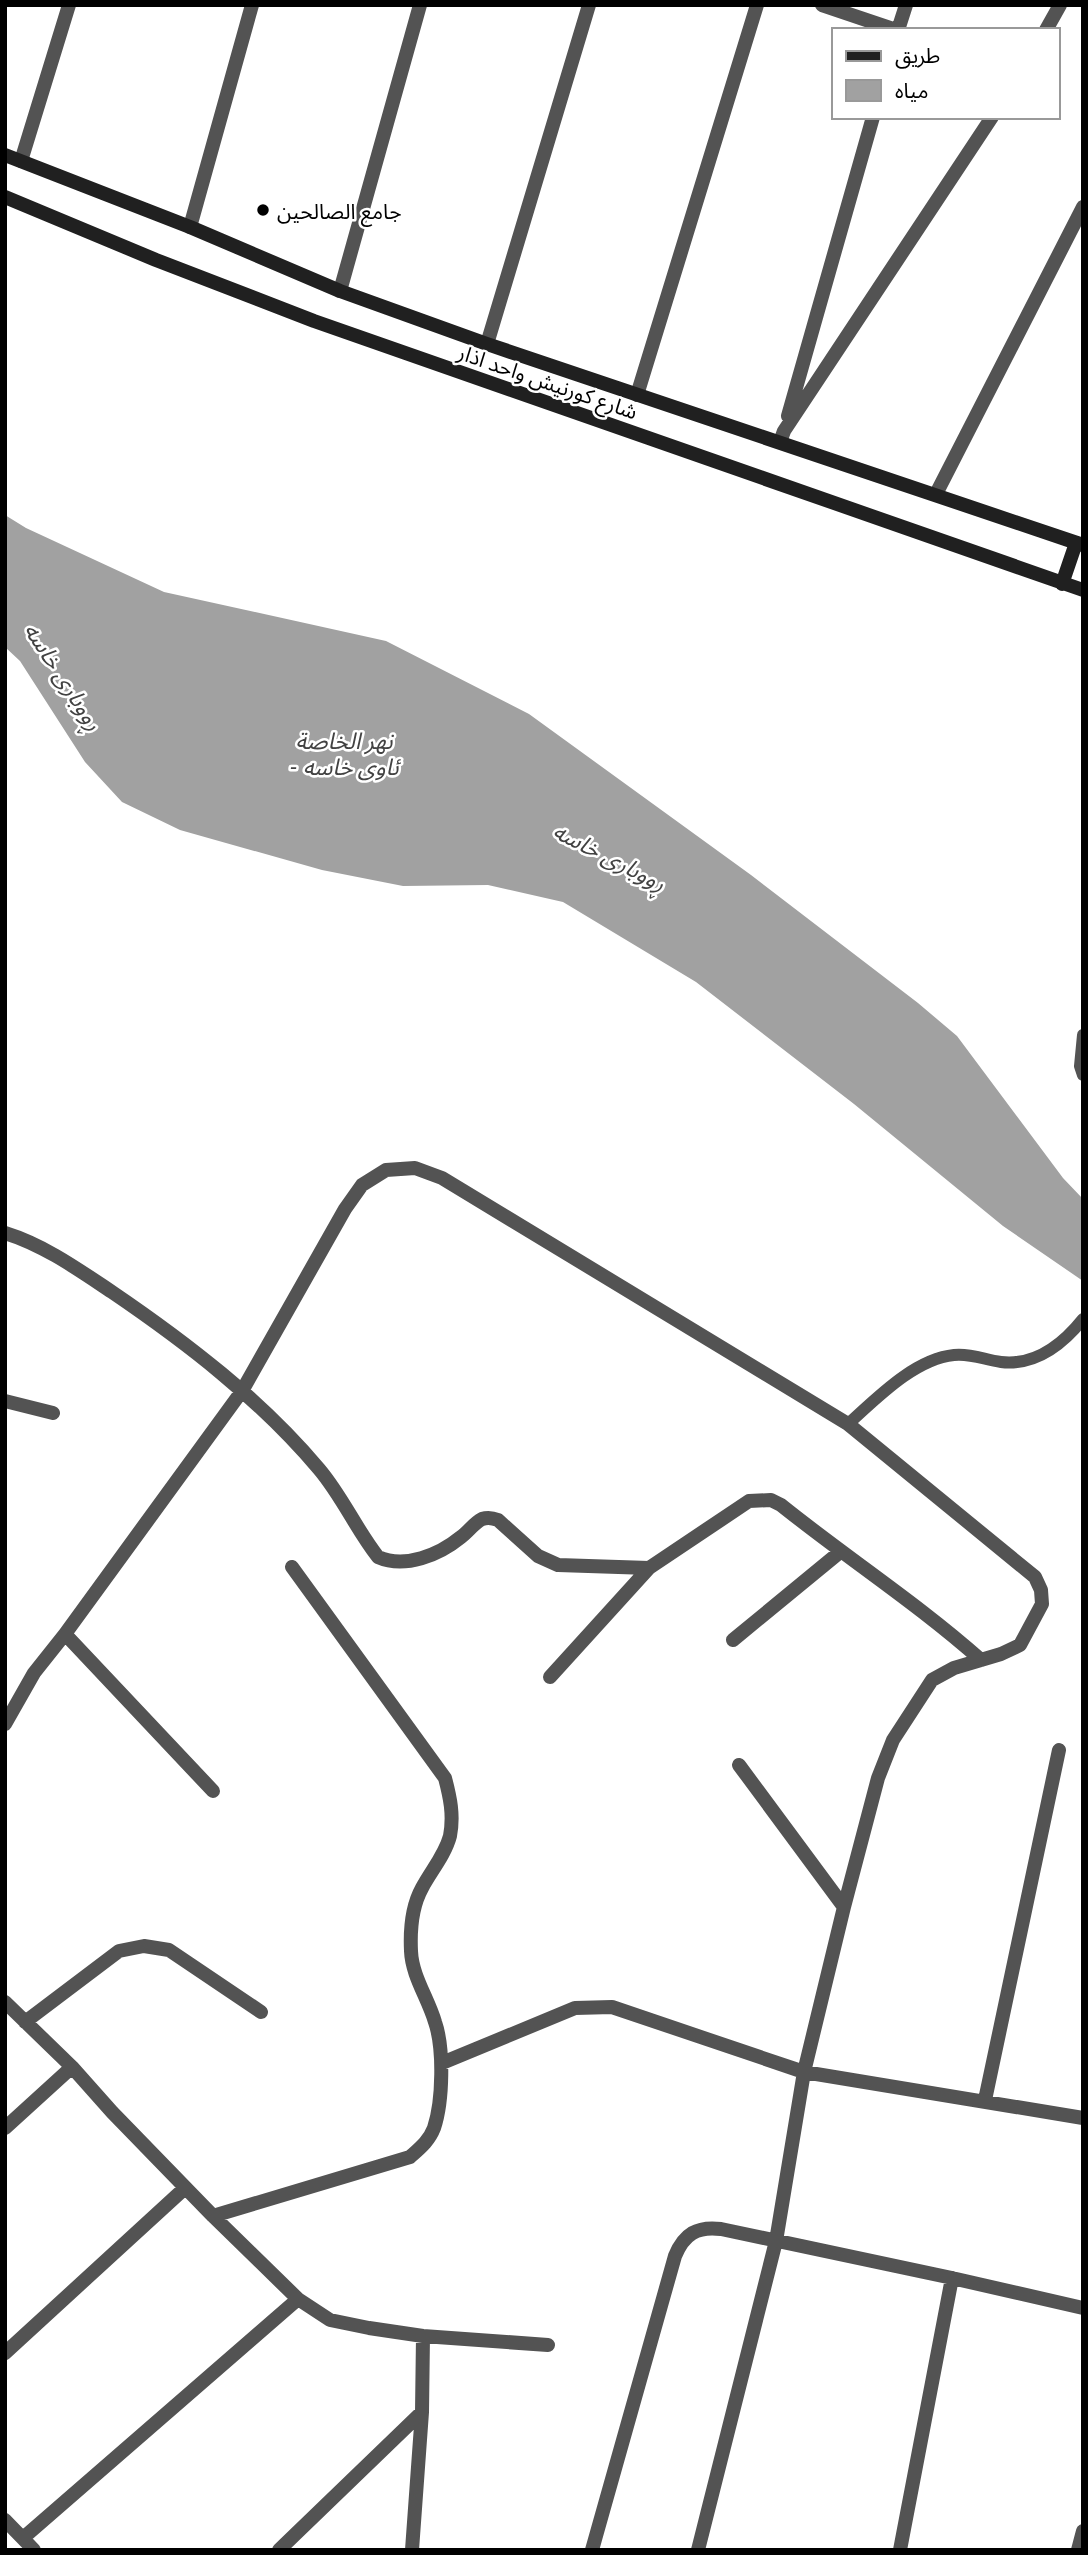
<svg xmlns="http://www.w3.org/2000/svg" width="1088" height="2555" viewBox="0 0 1088 2555" font-family="Lato,'Noto Sans Arabic',sans-serif">
	<rect width="100%" height="100%" fill="#fff"/>
	<path fill="#a1a1a1" d="M 5,515 L 26,528 L 164,592 L 386,641 L 529,714 L 751,875 L 918,1003 L 957,1036 L 1063,1178 L 1083,1199 L 1083,1281 L 1003,1226 L 854,1104 L 696,982 L 563,902 L 488,885 L 403,886 L 322,870 L 180,830 L 122,802 L 85,762 L 20,661 L 5,647 Z"/>
	<g fill="none" stroke-linecap="round" stroke-linejoin="round">
		<path stroke="#535353" stroke-width="12" d="M 1083,1035 L 1080,1066 L 1083,1075
			M 848,1424 C 876,1399 914,1359 954,1355 C 971,1353 985,1360 1001,1362 C 1036,1366 1063,1344 1083,1319"/>
		<path stroke="#535353" stroke-width="14" d="M 822,5 L 896,30
			M 898,30 L 906,5
			M 1046,30 L 1060,5
			M 21,161 L 69,5
			M 340,291 L 420,5
			M 487,344 L 589,5
			M 637,395 L 757,5
			M 788,416 L 873,117
			M 780,442 L 784,431 L 992,117
			M 936,494 L 1083,207
			M 5,1233 C 44,1245 79,1270 112,1292 C 187,1343 261,1400 319,1469 C 342,1496 356,1529 378,1557 C 405,1569 439,1555 461,1537 C 468,1532 474,1523 482,1519 C 488,1517 493,1518 498,1520 L 538,1556 L 558,1565 L 649,1568
			M 5,1401 L 53,1413
			M 65,1634 L 213,1791
			M 733,1640 L 840,1552
			M 550,1677 L 649,1568 L 749,1501 L 771,1500 L 781,1505 C 847,1558 918,1604 981,1660
			M 5,1724 L 34,1673 L 65,1634 L 242,1391 L 345,1209 L 362,1185 L 386,1170 L 415,1168 L 442,1178 L 848,1424 L 1035,1577 L 1041,1590 L 1042,1604 L 1020,1645 L 1001,1654 L 954,1668 L 932,1680 L 893,1740 L 878,1778 L 844,1907 L 804,2072 L 776,2241 L 698,2550
			M 739,1765 L 844,1907
			M 5,2002 L 72,2067 L 112,2112 L 213,2216 L 298,2299 L 330,2320 L 369,2328 L 423,2336 L 548,2345
			M 25,2022 L 119,1951 L 144,1946 L 169,1950 L 261,2012
			M 442,2063 L 575,2008 L 612,2007 L 804,2072 L 1083,2118
			M 985,2100 L 1059,1750
			M 5,2128 L 72,2067
			M 213,2216 L 410,2157 C 420,2148 429,2141 434,2128 C 443,2101 444,2048 435,2022 C 428,1998 412,1976 411,1951 C 410,1930 412,1906 422,1888 C 431,1871 445,1855 450,1836 C 454,1815 450,1797 445,1778 L 292,1567
			M 5,2353 L 185,2188
			M 5,2520 L 34,2550
			M 23,2538 L 298,2299
			M 279,2550 L 422,2412
			M 412,2550 L 422,2412 L 423,2336
			M 592,2550 L 675,2256 C 684,2234 697,2226 721,2229 L 952,2278 L 1083,2308
			M 900,2550 L 952,2278
			M 1078,2550 L 1083,2531"/>
		<path stroke="#535353" stroke-width="14" d="M 190,227 L 252,5"/>
		<path stroke="#202020" stroke-width="14" d="M 5,155 L 190,227 L 340,291 L 487,344 L 1083,545
			M 5,197 L 156,260 L 314,321 L 1083,590
			M 1062,584 L 1076,543"/>
	</g>
	<circle fill="#000" stroke="#fff" stroke-width="2.5" cx="263" cy="210" r="7"/>
	<g text-anchor="middle" dominant-baseline="central" stroke-width="5" stroke-linejoin="round" paint-order="stroke">
		<g font-size="21" fill="#000" stroke="#fff" text-anchor="start">
			<text x="277" y="210">جامع الصالحين</text>
		</g>
		<g font-size="21" fill="#000" stroke="#fff">
			<text transform="translate(548 381) rotate(19)">شارع كورنيش واحد اذار</text>
		</g>
		<g font-size="23" font-style="italic" fill="#424242" stroke="#fff">
			<text transform="translate(64 676) rotate(57)">ڕووباری خاسە</text>
			<text x="344" y="740">نهر الخاصة<tspan x="344" dy="26">- ئاوی خاسە</tspan></text>
			<text transform="translate(610 856) rotate(27)">ڕووباری خاسە</text>
		</g>
	</g>
	<rect width="1088" height="2555" fill="none" stroke="#000000" stroke-width="14"/>
	<rect x="832" y="28" width="228" height="91" fill="#ffffff" stroke="#999999" stroke-width="2"/>
	<rect x="846" y="51" width="35" height="10" fill="#202020" stroke="#999999" stroke-width="2"/>
	<text x="895" y="63" font-size="21" fill="#000000">طريق</text>
	<rect x="846" y="80" width="35" height="21" fill="#a1a1a1" stroke="#999999" stroke-width="2"/>
	<text x="895" y="98" font-size="21" fill="#000000">مياه</text>
</svg>
